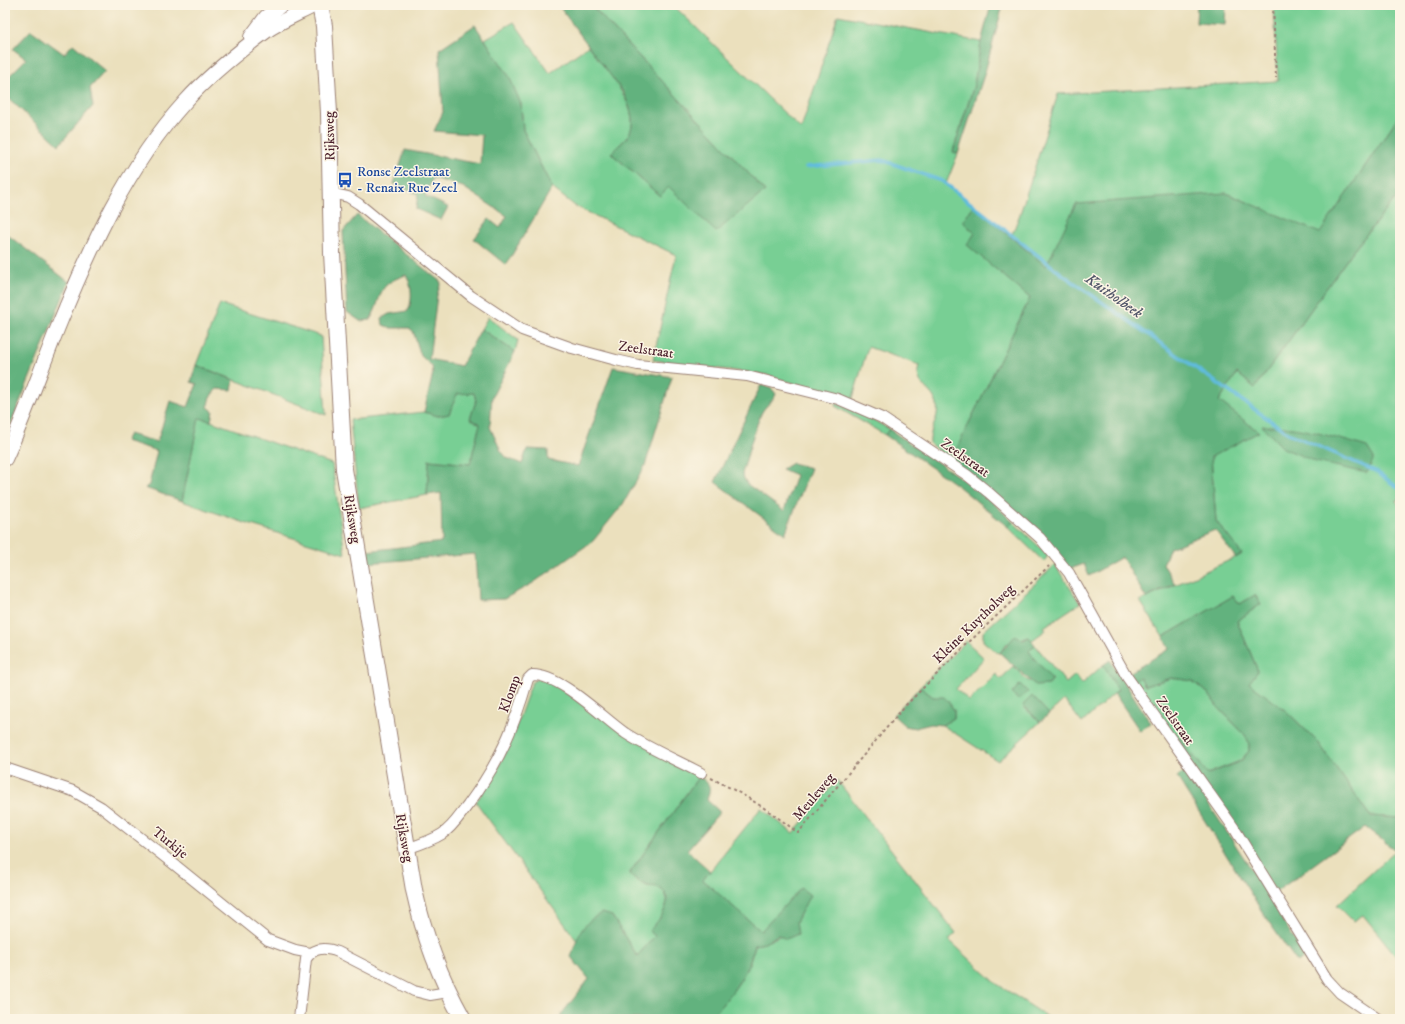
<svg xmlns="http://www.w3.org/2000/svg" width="1405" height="1024" viewBox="0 0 1405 1024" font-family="'IM FELL DW Pica',serif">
	<rect width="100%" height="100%" fill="#fcf5e5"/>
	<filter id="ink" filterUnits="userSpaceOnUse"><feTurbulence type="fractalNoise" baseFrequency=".025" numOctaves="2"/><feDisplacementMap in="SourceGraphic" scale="8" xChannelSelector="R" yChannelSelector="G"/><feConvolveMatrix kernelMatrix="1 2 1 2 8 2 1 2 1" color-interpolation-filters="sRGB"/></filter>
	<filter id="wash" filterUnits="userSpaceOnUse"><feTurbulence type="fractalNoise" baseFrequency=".012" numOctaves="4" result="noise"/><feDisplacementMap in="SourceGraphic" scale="16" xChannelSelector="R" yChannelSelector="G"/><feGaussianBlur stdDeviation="0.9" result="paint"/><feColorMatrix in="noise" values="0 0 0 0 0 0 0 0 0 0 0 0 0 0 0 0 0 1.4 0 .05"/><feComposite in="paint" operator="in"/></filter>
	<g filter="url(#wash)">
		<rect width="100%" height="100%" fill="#ebe0bd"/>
		<path fill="#78cf94" stroke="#617760" d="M 591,5 L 673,5 L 801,129 L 838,15 L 981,42 L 974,85 L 953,151 L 958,154 L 946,184 L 973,206 L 963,222 L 975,233 L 968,245 L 1030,298 L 951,460 L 930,444 C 928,431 940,419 937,405 C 933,388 913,386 919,365 L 868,347 L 852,401 L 767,375 L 653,360 L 676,255 L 575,206 L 552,188 L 523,130 L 521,104 L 485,39 L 514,22 L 550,73 L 588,46 C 602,64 642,109 630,132 C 626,140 617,147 611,153 L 660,196 L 669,187 L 765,191 Z
			M 1274,5 L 1400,5 L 1400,114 L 1320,234 L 1226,193 L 1046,266 L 1011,237 L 1020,214 L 1058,94 L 1278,81 Z
			M 1400,193 L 1400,498 L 1396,501 L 1400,506 L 1400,818 L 1370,816 L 1318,742 L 1285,710 L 1248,683 L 1258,671 L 1237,621 L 1261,604 L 1255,595 L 1240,604 L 1233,596 L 1163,637 L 1140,601 L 1241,555 L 1216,521 L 1211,457 L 1219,401 L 1237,373 L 1255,388 L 1353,251 Z
			M 220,304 L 321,336 L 326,415 L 196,365 Z
			M 488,317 L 518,340 L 515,352 L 481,329 Z
			M 465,392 L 474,393 L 476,401 L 470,419 L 480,424 L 470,464 L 429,460 L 427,495 L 359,508 L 350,420 L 424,412 L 438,416 L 449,414 L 457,394 Z
			M 836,403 L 865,415 L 889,429 L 885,435 L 835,406 Z
			M 199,417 L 332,464 L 345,554 L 245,523 L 182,501 Z
			M 1013,522 L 1048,555 L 1044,562 L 1008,527 Z
			M 1055,565 L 1080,603 L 1044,627 L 1046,630 L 1031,641 L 1029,637 L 1006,644 L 1000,653 L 996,652 L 983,641 L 983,632 Z
			M 966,641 L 984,658 L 956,689 L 969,701 L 996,674 L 1001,679 L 1013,666 L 1028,681 L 1052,680 L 1033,658 L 1029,651 L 1035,645 L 1066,683 L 1075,675 L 1082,684 L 1103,665 L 1118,690 L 1082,723 L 1064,700 L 1049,714 L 1032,697 L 1023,706 L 1040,722 L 998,761 L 942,725 L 954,718 L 954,710 L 947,700 L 933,697 L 920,687 Z
			M 1140,677 L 1145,686 L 1171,678 L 1192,681 L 1208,693 L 1217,706 L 1245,735 L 1249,744 L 1249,751 L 1240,761 L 1207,774 L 1180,738 L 1175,742 L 1134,681 Z
			M 537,679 L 548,681 L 699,776 L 629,874 C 634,878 642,885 648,886 C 651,887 654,886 657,887 C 679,896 659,921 650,931 L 655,936 L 637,957 L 612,916 L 580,933 L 577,941 L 476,802 L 497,770 L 510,743 L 532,682 Z
			M 837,780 L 956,933 L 949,940 L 997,984 L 1051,1019 L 710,1019 C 731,993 747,978 755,945 C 770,943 795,929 800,914 C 802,906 800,896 801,889 L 761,932 L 703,880 L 761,808 L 793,833 Z
			M 1400,846 L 1400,951 L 1397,957 L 1363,915 L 1353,921 L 1337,905 Z"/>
		<path fill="#62b27e" stroke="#566854" d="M 565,5 L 591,5 L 765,191 L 716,232 L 669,187 L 660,196 L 611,153 C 616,147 627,140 630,132 C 636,120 628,103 623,92 L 561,9 Z
			M 991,5 L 1003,5 L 985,72 L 958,154 L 953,152 L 974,85 L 981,42 Z
			M 1197,5 L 1226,5 L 1225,25 L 1196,23 Z
			M 475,25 L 509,76 L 521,104 L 523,130 L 552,188 L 506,265 L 474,239 L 489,219 L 500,228 L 507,216 L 463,187 L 433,178 L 425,196 L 448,207 L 441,220 L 416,209 L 418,194 L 394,184 L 405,150 L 480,164 L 482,135 L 434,131 L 443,112 L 439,49 Z
			M 31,30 L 64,54 L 73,44 L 105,71 L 90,88 L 93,106 L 59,145 L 5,95 L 5,80 L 26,59 L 13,49 Z
			M 1400,114 L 1400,193 L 1353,251 L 1255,388 L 1237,373 L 1219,401 L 1259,432 L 1211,457 L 1216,521 L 1242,554 L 1236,558 L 1215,530 L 1170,548 L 1163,564 L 1175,584 L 1146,598 L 1122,557 L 1089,576 L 1084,564 L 1070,569 L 951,460 L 1030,298 L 967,245 L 975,233 L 963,222 L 973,206 L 1046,266 L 1076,204 L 1226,193 L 1320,233 Z
			M 357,215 L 441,282 L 437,295 L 429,359 L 461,366 L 481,329 L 515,352 L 492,397 L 490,427 L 501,451 L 507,458 L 522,464 L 527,449 L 548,450 L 548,460 L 578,466 L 613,367 L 672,377 L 645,466 L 623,504 L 593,541 L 533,583 L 504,599 L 478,600 L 475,554 L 368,563 L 367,551 L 442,542 L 441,493 L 427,495 L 429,460 L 470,464 L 480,424 L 470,419 L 476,401 L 474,393 L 457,394 L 449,414 L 438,416 L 424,412 L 433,373 L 432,366 L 421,356 L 413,331 L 409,328 L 391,328 L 383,325 L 382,318 L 389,314 L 408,311 C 413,300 412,284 406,275 C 374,285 384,297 370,320 L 360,321 L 347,312 L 343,231 Z
			M 5,233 L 69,282 L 5,438 L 5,289 L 9,282 L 5,279 Z
			M 196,365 L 234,380 L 232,390 L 217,389 C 212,394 208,399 208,407 L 213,411 L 211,421 L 199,418 L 182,501 L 145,488 L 149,485 L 157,451 L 125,441 L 129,434 L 157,442 L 170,401 L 188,407 L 197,384 L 191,382 Z
			M 761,385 L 772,389 L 776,394 C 773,402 765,405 761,414 C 753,433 748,454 742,474 L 747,484 L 784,511 L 796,475 L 782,469 L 792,463 L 811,468 L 785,534 L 715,482 Z
			M 1262,426 C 1298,425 1333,437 1367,447 L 1374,458 L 1367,473 L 1316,462 L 1283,448 Z
			M 889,429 L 984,494 L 1013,522 L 1008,527 L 958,486 L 885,435 Z
			M 1255,595 L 1261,604 L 1237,621 L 1258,671 L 1249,683 L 1285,710 L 1318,742 L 1370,816 L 1400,818 L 1400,846 L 1395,850 L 1365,827 L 1276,892 L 1175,742 L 1180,738 L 1208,774 L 1241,761 L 1249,751 L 1249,744 L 1245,735 L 1217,706 L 1208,693 L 1192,681 L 1171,678 L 1145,686 L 1140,677 L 1134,681 L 1129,673 L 1169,649 L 1163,637 L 1233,596 L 1240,604 Z
			M 1016,635 L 1023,640 L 1029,637 L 1035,645 L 1029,651 C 1035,662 1046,669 1052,680 L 1049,685 L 1036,686 L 1000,653 Z
			M 1110,660 L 1151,723 L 1140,731 L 1114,693 L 1118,690 L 1103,665 Z
			M 1020,684 L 1028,692 L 1018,700 L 1012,693 Z
			M 920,687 L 933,697 L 944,697 L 947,700 L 954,710 L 954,718 L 942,725 L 931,724 L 915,728 L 905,726 L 893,715 Z
			M 1032,696 L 1049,714 L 1040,722 L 1023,705 Z
			M 1186,770 L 1252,870 L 1305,957 L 1297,962 L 1268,921 L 1177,777 Z
			M 699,776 C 711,785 711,786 707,800 L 720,812 L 687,850 L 710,871 L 703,880 L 761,931 L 801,888 L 810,895 L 796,922 L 798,934 L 786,939 L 778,935 L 765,943 L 755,945 C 746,978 731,994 710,1019 L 563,1019 L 564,1017 L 560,1016 L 589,979 L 571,957 C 578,936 581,923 602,913 L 612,916 L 637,956 L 655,936 L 649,931 C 659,921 679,897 657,887 C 654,886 651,887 648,886 C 642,885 635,878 629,874 Z"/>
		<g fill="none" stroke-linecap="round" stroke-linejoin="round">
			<path stroke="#60bbde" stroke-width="3.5" d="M 806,167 L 882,160 L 942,181 L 1062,274 L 1288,433 L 1375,471 L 1400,489"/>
		</g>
	</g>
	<g filter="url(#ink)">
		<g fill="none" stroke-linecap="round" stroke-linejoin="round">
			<g stroke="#9a8074" stroke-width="12">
				<path id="minor" d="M 331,193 L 348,197 L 359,204 L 471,296 L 522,330 L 572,348 L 616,360 L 638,365 L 747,376 L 838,399 L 882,418 L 967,475 L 988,492 L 1040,538 L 1069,573 L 1127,677 L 1234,828 L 1327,979 L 1340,993 L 1378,1019
					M 5,768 L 73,791 L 101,807 L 175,865 L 268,940 L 295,950 L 310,953
					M 406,849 C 418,845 431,841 442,834 C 453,827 460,815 468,805 C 500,761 513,730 528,679 L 532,675 C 560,674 602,717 625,733 C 648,748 676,760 701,773
					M 299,1019 L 306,959 C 314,947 325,947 338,952 L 414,991 L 430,995 L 448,992"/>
			</g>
			<g stroke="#9a8074" stroke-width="16">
				<path id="secondary" d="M 251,37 L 266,17 L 281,5
					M 5,459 C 25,416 40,371 58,327 C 90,248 127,166 185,102 C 208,76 237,53 265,32 C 280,21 298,14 315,5"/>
			</g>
			<g stroke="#9a8074" stroke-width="18">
				<path id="primary" d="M 320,5 L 324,26 L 329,113 L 332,253 L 344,469 L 414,890 C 424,936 440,978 463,1019"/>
			</g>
			<path stroke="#9a8074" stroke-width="2" stroke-dasharray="3 3" stroke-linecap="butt" d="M 1273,5 L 1276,78
				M 711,778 C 745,795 768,809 798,833 L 905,706 L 966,645 L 1049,566"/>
			<use href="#minor" stroke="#fff" stroke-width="10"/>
			<use href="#secondary" stroke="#fff" stroke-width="14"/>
			<use href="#primary" stroke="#fff" stroke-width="16"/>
		</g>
	</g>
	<defs>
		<g id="bus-bare" transform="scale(1.2)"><path d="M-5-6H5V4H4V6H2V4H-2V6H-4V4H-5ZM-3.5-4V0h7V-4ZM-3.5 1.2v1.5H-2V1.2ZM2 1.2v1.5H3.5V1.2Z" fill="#1a4fb4" stroke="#fcf5e5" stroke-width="2.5" paint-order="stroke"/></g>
	</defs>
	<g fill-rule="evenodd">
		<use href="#bus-bare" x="345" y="180"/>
	</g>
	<g text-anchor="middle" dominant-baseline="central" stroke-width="3" stroke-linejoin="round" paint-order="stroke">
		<g font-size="14" fill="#4a1f2b" stroke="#fcf5e5">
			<text transform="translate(330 136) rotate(-91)">Rijksweg</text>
			<text transform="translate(646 350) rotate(8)">Zeelstraat</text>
			<text transform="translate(965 458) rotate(35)">Zeelstraat</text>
			<text transform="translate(352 519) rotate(81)">Rijksweg</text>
			<text transform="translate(974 624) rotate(-44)">Kleine Kuytholweg</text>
			<text transform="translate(510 694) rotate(-70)">Klomp</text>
			<text transform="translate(1175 721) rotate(55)">Zeelstraat</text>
			<text transform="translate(814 797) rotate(-50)">Meuleweg</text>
			<text transform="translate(404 838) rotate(80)">Rijksweg</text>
			<text transform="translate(170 843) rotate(39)">Turkije</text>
		</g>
		<g font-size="14" fill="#164399" stroke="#fcf5e5" text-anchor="start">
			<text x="357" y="172">Ronse Zeelstraat<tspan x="357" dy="16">- Renaix Rue Zeel</tspan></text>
		</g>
		<g font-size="15" font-style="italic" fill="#52566a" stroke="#fcf5e5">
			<text transform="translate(1114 296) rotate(35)">Kuitholbeek</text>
		</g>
	</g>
	<rect width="1405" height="1024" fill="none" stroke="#fcf5e5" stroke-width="20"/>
</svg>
